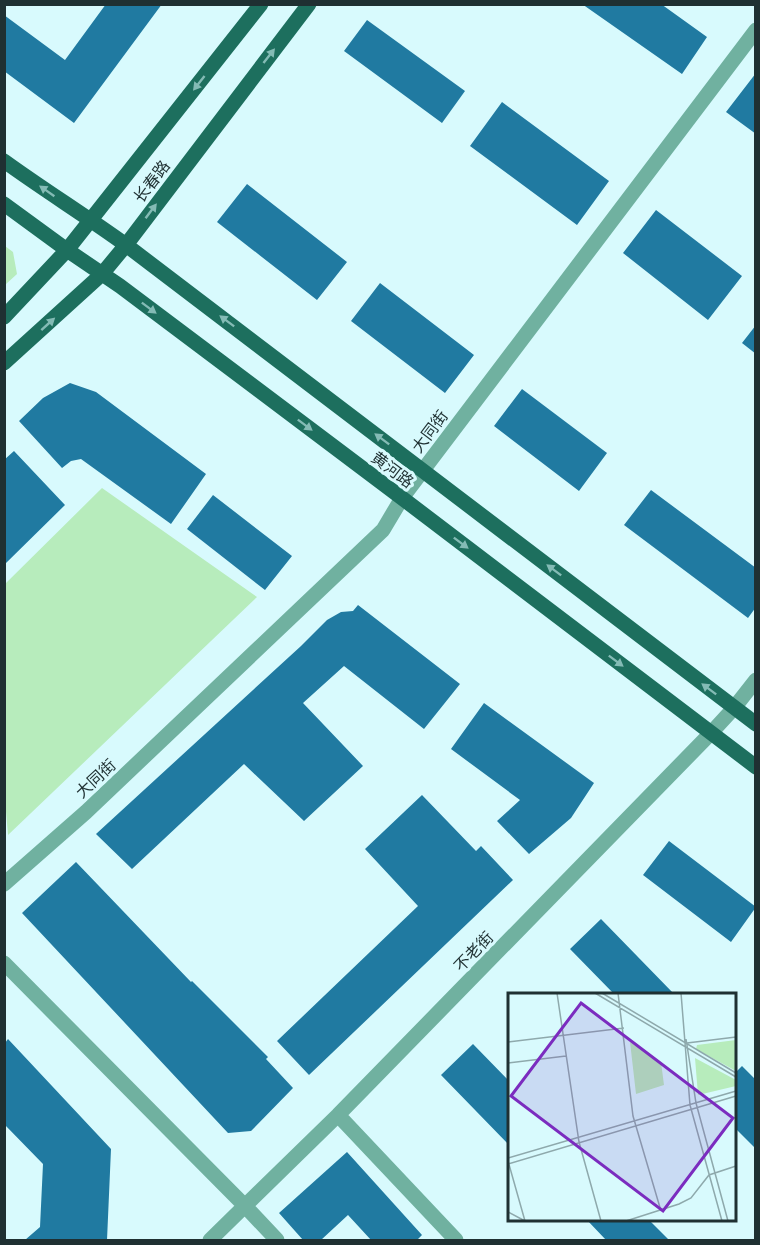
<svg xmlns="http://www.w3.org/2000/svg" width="760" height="1245" viewBox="0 0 760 1245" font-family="'Exo 2','Noto Sans SC',sans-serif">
	<rect width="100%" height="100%" fill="#d8fafd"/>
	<path fill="#b7ecbc" d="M 5,246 L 13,252 L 17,274 L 5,285 Z
		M 102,488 L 257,597 L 8,835 L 4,788 L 5,584 Z"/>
	<path fill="#207aa1" d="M 106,4 L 162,4 L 74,123 L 4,71 L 4,15 L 65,60 Z
		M 582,4 L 661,4 L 707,37 L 682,74 Z
		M 367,20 L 465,91 L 442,123 L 344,51 Z
		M 756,73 L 756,134 L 726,112 Z
		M 502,102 L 609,181 L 577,225 L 470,146 Z
		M 247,184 L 347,262 L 317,300 L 217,222 Z
		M 656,210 L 742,276 L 708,320 L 623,253 Z
		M 380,283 L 474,355 L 445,393 L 351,321 Z
		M 756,325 L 756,354 L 742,343 Z
		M 70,383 L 96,392 L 206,474 L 171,524 L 81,459 L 71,461 L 62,468 L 19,421 L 43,398 Z
		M 522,389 L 607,453 L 579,491 L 494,426 Z
		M 14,451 L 65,505 L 4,565 L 4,460 Z
		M 651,490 L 756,568 L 756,607 L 748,618 L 624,525 Z
		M 213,495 L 292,556 L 265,590 L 187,529 Z
		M 358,605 L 460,684 L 424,729 L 344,666 L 303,703 L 363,766 L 304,821 L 244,764 L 132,869 L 96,834 L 301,646 L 327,620 L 341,612 L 353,611 Z
		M 484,703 L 594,783 L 571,818 L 529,854 L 497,821 L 520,800 L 451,749 Z
		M 422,795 L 476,851 L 481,846 L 513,880 L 309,1075 L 277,1041 L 418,906 L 365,849 Z
		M 669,841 L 756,907 L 731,942 L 643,875 Z
		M 76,862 L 191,982 L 192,981 L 268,1057 L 266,1059 L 293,1088 L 251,1131 L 228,1133 L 22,913 Z
		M 601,919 L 674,994 L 614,994 L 570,949 Z
		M 8,1039 L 111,1149 L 107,1240 L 25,1240 L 40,1227 L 43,1164 L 5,1125 L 5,1043 Z
		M 473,1044 L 510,1082 L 510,1146 L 441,1075 Z
		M 742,1066 L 756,1080 L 756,1149 L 734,1127 L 734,1074 Z
		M 347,1152 L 422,1235 L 417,1240 L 371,1240 L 348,1215 L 321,1240 L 303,1240 L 279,1213 Z
		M 587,1220 L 649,1220 L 669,1240 L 606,1240 Z"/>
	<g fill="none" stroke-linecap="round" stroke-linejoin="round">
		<path stroke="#70b1a0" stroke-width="15" d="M 4,884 L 86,812 L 383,530 L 402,498 L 756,30
			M 4,963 L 245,1206 L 277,1240
			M 338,1115 L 456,1240
			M 210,1240 L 338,1115 L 711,733 L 734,708 L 756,680"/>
		<path stroke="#1d6f5e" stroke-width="15" d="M 4,161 C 44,190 86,216 126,245 L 756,724
			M 4,204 L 67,250 L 120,286 L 402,498 L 756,767
			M 4,317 L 67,250 L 261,4
			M 4,363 L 102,274 L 126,245 L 309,4"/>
	</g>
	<defs><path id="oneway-solid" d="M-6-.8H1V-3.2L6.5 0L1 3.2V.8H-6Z" transform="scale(1.5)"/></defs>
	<g fill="#84bbb5">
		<use href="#oneway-solid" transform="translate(269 56) rotate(-52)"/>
		<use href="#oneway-solid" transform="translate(199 83) rotate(128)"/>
		<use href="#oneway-solid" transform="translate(47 191) rotate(-145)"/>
		<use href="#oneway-solid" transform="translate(151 211) rotate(-53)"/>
		<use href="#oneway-solid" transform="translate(149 308) rotate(37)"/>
		<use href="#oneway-solid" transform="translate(227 321) rotate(-143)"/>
		<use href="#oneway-solid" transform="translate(48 324) rotate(-42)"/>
		<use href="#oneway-solid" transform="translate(305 425) rotate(37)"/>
		<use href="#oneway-solid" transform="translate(382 439) rotate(-143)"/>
		<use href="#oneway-solid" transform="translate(461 543) rotate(37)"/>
		<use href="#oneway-solid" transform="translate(554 570) rotate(-143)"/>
		<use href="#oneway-solid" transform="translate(616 661) rotate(37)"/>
		<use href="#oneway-solid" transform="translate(709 689) rotate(-143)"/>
	</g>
	<g text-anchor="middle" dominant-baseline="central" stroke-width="6" stroke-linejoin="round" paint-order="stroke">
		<g font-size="16" fill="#1f3032" stroke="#d8fafd">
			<text transform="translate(151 181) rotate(-53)">长春路</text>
			<text transform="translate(429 431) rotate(-53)">大同街</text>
			<text transform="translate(393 469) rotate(37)">黄河路</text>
			<text transform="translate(95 778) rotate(-43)">大同街</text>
			<text transform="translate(473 951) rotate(-46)">不老街</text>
		</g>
	</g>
	<g transform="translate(508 993)">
		<rect width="228" height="228" fill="#d8fafd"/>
		<path d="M 228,47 L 228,78 L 188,56 L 189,52 ZM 122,49 L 153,69 L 156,92 L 128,101 ZM 187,65 L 228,87 L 228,93 L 190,102 Z" fill="#b7ecbc"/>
		<path fill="none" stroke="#8ea9ac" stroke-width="1.5" d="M 49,0 L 71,149 L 93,228M 87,0 L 228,84M 94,0 L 228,80M 110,0 L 125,123 L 153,218M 173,0 L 182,112 L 214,228M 178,46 L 188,110 L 220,228M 0,49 L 116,35M 179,50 L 228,44M 0,70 L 58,63M 0,165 L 228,98M 0,168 L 17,228M 0,171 L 228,103M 0,219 L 17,228M 118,228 L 171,211 L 183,205 L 201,182 L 228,173"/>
		<path fill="#7b2cbf" fill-opacity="0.15" stroke="#7b2cbf" stroke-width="3" d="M 73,10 L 225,125 L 155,218 L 3,103 Z"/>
		<rect width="228" height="228" fill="none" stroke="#1f3032" stroke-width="3"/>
	</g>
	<rect width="760" height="1245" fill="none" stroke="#1f3032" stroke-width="12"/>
</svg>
